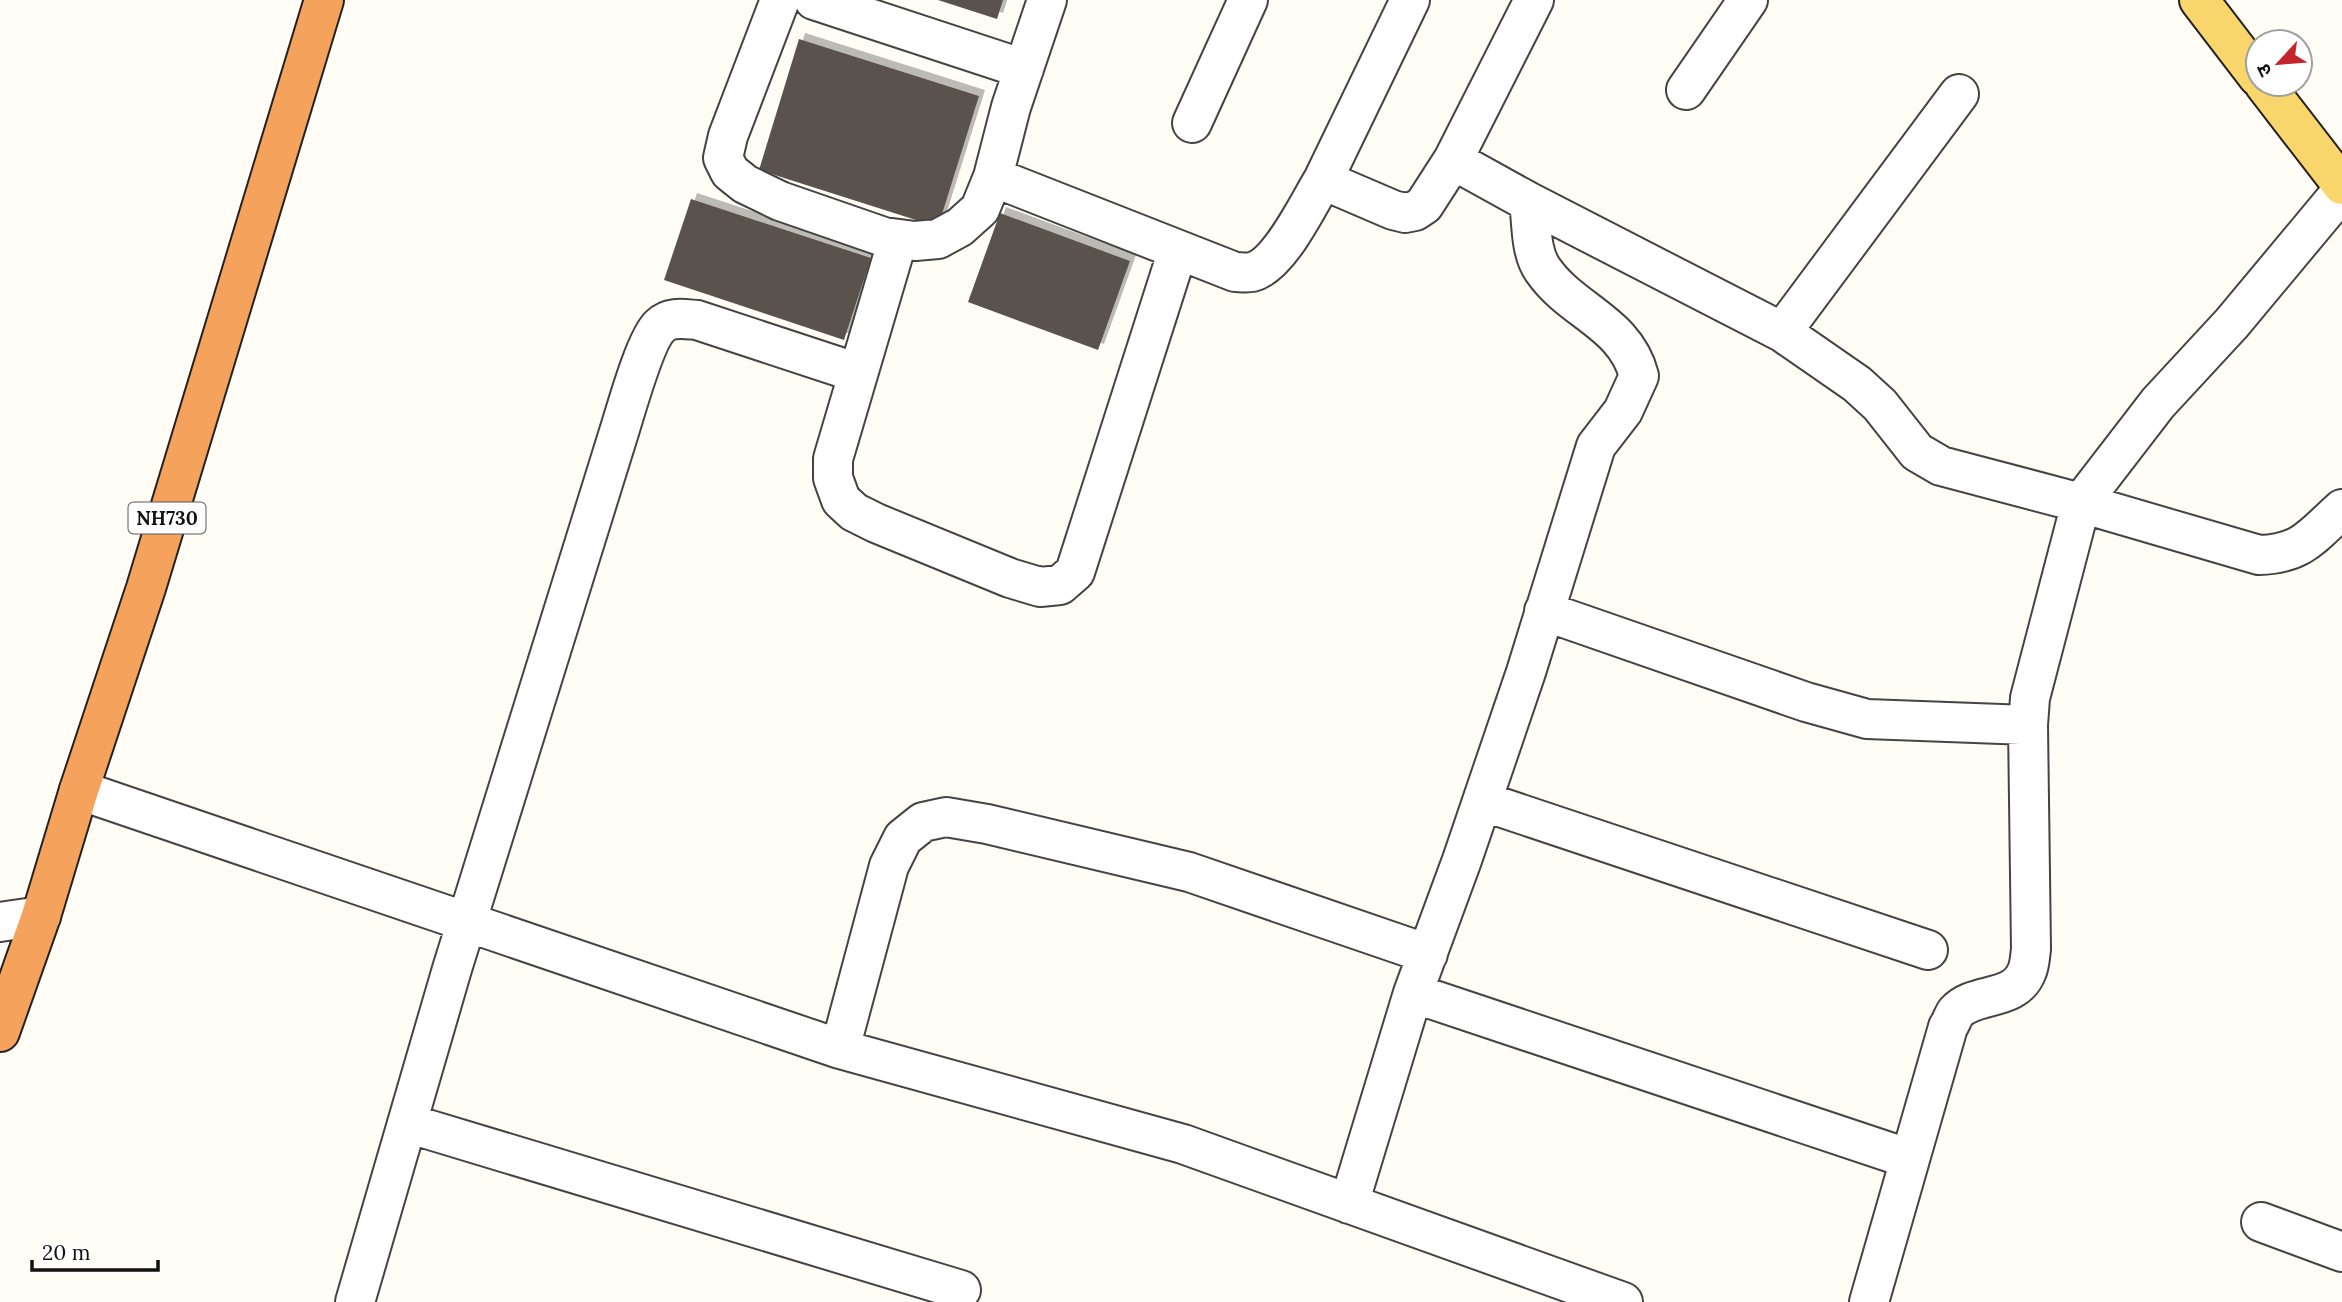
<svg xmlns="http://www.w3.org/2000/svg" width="2342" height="1302" viewBox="0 0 2342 1302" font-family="Lora,'Noto Sans Devanagari',serif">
	<defs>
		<filter id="shadow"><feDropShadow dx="6" dy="-6" stdDeviation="0" flood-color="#0004"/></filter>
	</defs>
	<rect width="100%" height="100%" fill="#fffdf5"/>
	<path fill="#5a524d" filter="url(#shadow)" d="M 938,0 L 1003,0 L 997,19 Z
		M 799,39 L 979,96 L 938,227 L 759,170 Z
		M 691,199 L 871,258 L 844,340 L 664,280 Z
		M 1000,213 L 1130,261 L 1098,350 L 968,302 Z"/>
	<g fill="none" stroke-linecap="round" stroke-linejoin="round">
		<g stroke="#444" stroke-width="42">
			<path id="minor" d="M 780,0 L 728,136 L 723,158 L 730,172 L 745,184 L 780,201 L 884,237 L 915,241 L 938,239 L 960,227 L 980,209 L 993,177 L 1011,107 L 1047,0
				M 814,0 L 1024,69
				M 1686,90 L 1748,0
				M 1192,123 L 1248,0
				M 1453,160 L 1529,202 L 1782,332 L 1857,384 L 1880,405 L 1917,452 L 1941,466 L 2081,503 L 2259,555 C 2302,554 2312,536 2342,509
				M 993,177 L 1235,272 C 1240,272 1247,273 1252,272 C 1280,265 1308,204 1323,180 L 1393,210 L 1405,213 L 1415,211 L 1424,205 L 1453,160 L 1534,0
				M 1323,180 L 1410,0
				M 898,239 L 833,459 L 833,478 L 841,500 L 854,512 L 876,523 L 1010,578 L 1040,587 L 1060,585 L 1075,572 L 1178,250
				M 1782,332 L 1959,94
				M 1544,611 L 1806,702 L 1867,719 L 2028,725
				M 79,790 L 840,1049 L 1183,1144 L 1623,1302
				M 1482,801 L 1928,950
				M 0,922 L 41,916
				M 1413,993 L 1910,1159
				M 840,1049 L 889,866 L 903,838 L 923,822 L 946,817 L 987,824 L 1189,872 L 1428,954
				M 407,1123 L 961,1290
				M 1349,1204 L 1413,993 L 1462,860 L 1526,672 L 1596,446 L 1623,411 L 1639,376 C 1625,322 1572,312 1543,270 C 1530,252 1532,223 1529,202
				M 2261,1222 L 2342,1252
				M 355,1302 L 452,969 L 619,432 C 626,410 645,340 660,326 C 670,316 684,319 697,320 L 858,373
				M 1869,1302 L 1948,1027 C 1951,1023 1953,1016 1956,1012 C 1975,991 2015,1003 2027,971 C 2030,964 2030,956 2031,949 L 2028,725 L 2030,698 L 2081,503 L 2158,403 L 2232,323 L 2342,191"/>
		</g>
		<g stroke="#222" stroke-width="42">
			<path id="major" d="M 2199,0 L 2258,77
				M 2264,84 L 2342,185"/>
		</g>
		<g stroke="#222" stroke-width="42">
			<path id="highway" d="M 0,1032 L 41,916 L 79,790 L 146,588 L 324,0"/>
		</g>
		<use href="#minor" stroke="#fff" stroke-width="38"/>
		<use href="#major" stroke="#f9d66b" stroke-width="38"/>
		<use href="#highway" stroke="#f5a25d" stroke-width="38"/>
	</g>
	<g text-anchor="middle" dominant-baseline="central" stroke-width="7" stroke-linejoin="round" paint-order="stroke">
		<rect fill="#fff" stroke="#585858" stroke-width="2" x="128.5" y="502.5" width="77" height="31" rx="5"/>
		<g font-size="19" font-weight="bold" fill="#111">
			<text x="167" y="518">NH730</text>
		</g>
	</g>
	<g transform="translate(2279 63) rotate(244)"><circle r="33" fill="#ffffff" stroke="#a0a0a0" stroke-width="2"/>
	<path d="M0-5L12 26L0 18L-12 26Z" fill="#c4262e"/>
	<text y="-10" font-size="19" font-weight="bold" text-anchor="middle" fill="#111111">उ</text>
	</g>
	<path d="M32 1260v10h126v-10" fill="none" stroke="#111111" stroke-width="3.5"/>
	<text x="42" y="1260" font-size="21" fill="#111111" stroke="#ffffff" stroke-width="5" paint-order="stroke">20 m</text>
</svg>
